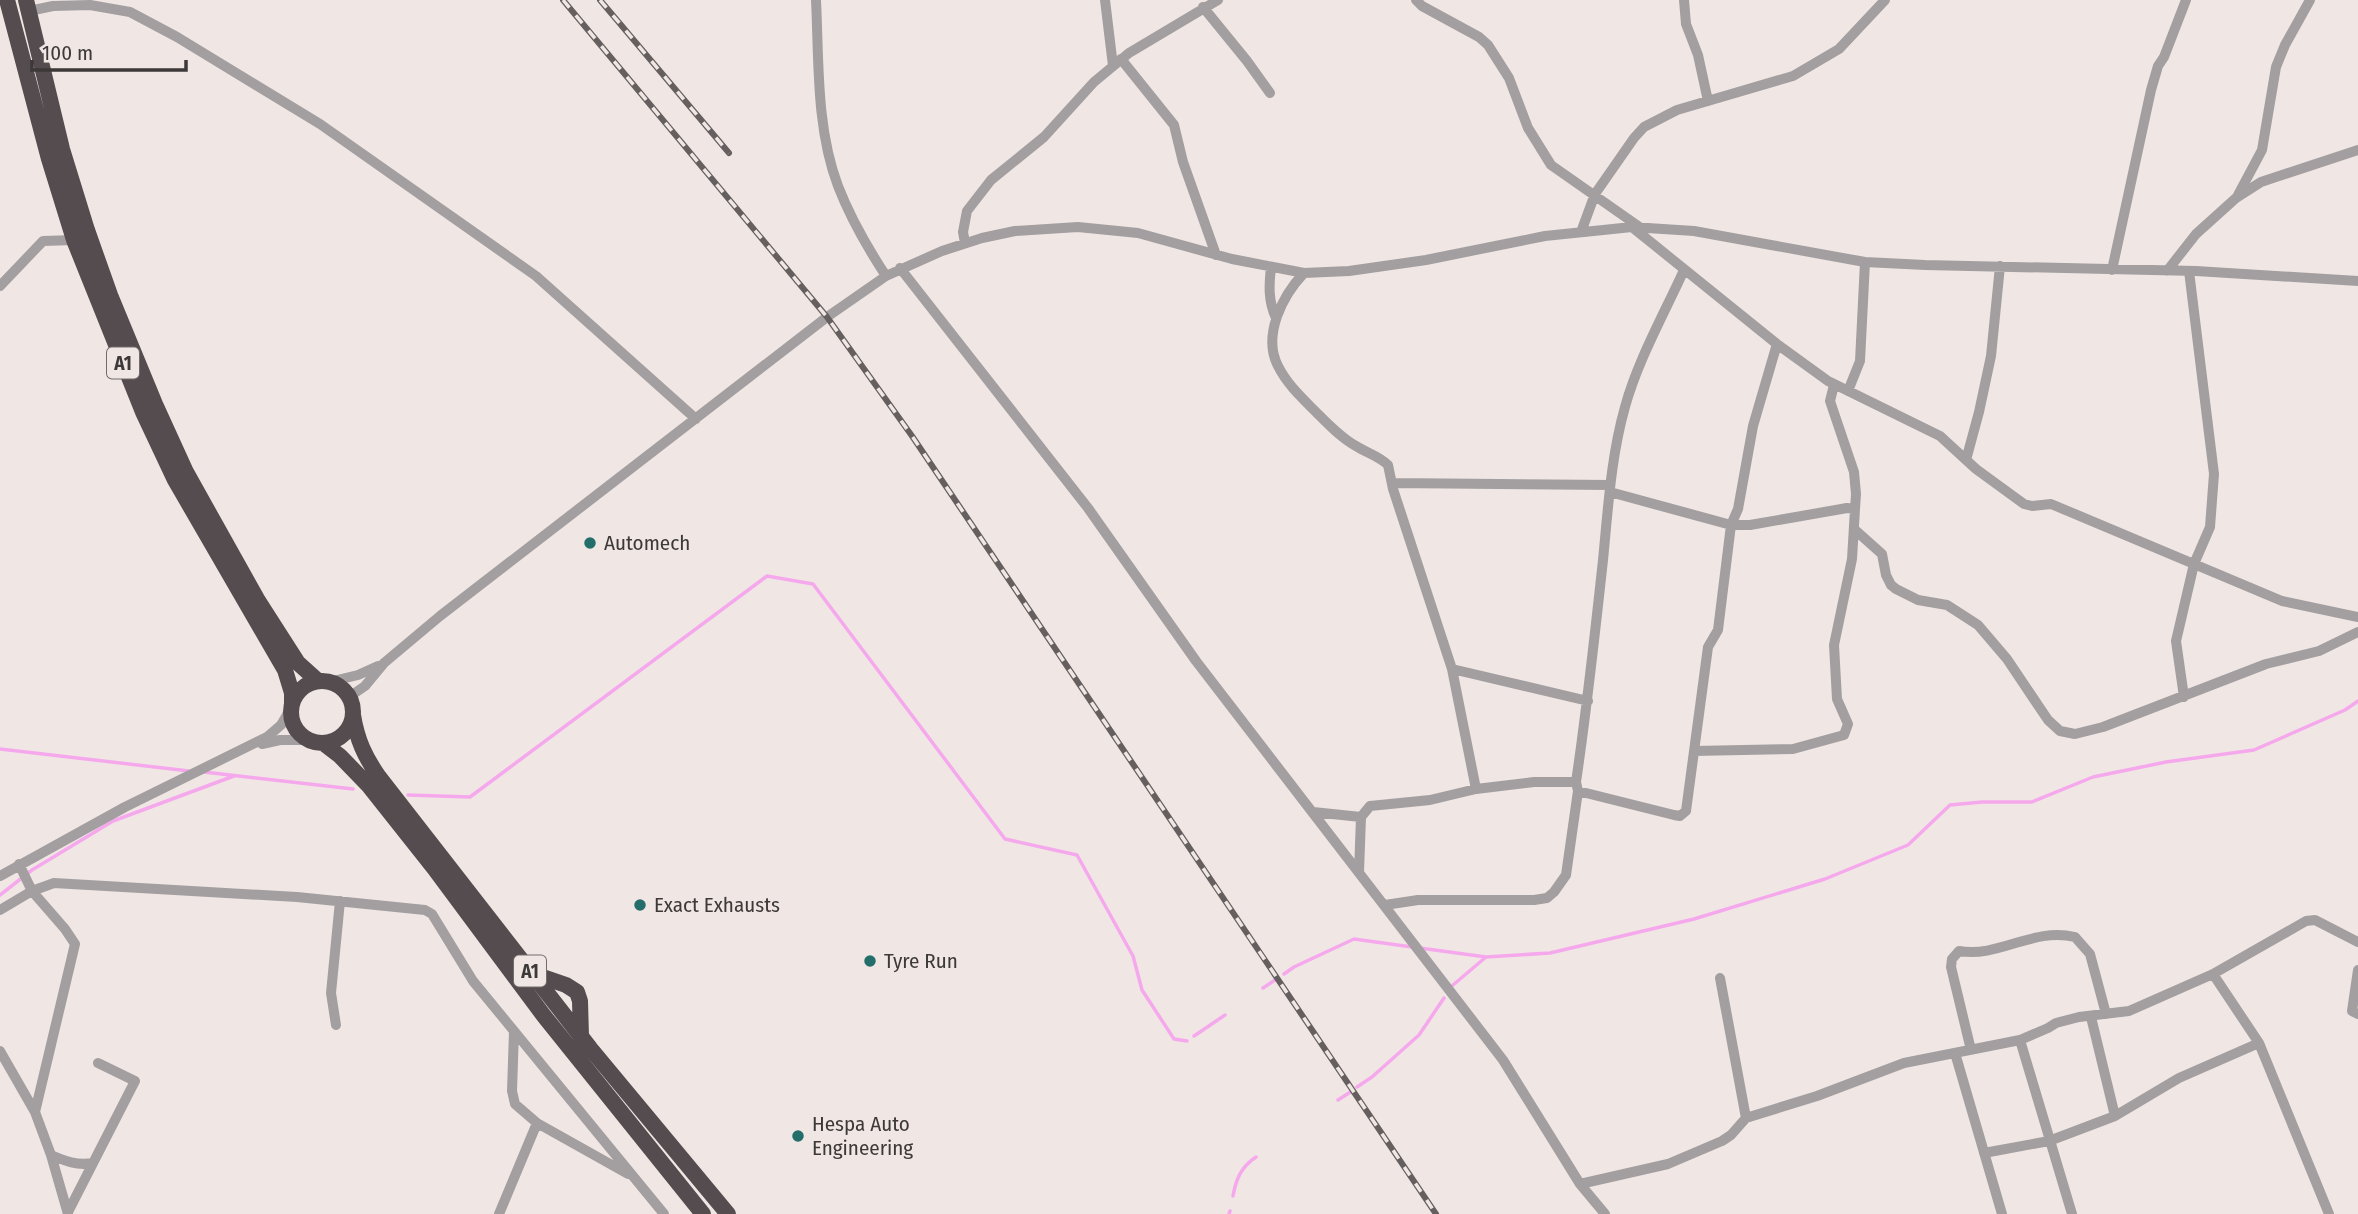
<svg xmlns="http://www.w3.org/2000/svg" width="2358" height="1214" viewBox="0 0 2358 1214" font-family="'Fira Sans Condensed',sans-serif">
	<rect width="100%" height="100%" fill="#f0e7e5"/>
	<g fill="none" stroke-linecap="round" stroke-linejoin="round">
		<path stroke="#f5a9ec" stroke-width="3.5" d="M 0,749 L 189,771
			M 204,772 L 353,789
			M 408,795 L 470,797 L 767,576 L 813,584 L 1005,839 L 1077,855 L 1133,956 L 1142,990 L 1174,1039 L 1187,1041
			M 0,895 L 32,870 L 113,821 L 234,776
			M 1420,948 L 1486,957 L 1550,953 L 1694,919 L 1825,879 L 1908,845 L 1950,805 L 1982,802 L 2032,802 L 2093,777 L 2166,762 L 2254,750 L 2345,710 L 2358,701
			M 1284,974 L 1294,967 L 1354,939 L 1412,947
			M 1453,985 L 1486,957
			M 1263,988 L 1275,980
			M 1194,1036 L 1225,1015
			M 1357,1087 L 1372,1077 L 1419,1035 L 1444,998
			M 1338,1100 L 1352,1091
			M 1233,1196 C 1236,1179 1241,1167 1256,1157
			M 1229,1214 L 1230,1211"/>
		<path stroke="#a39fa0" stroke-width="10" d="M 816,0 C 819,61 816,128 838,186 C 850,217 867,247 886,276
			M 1105,0 L 1113,66
			M 1416,0 L 1422,6 L 1479,37 L 1488,45 L 1509,78 L 1528,128 L 1551,165 L 1641,228
			M 1684,0 L 1686,24 L 1698,55 L 1708,101
			M 1203,7 L 1247,61 L 1270,93
			M 29,11 L 53,6 L 90,5 L 130,12 L 177,37 L 320,124 L 536,276 L 696,419
			M 1121,59 L 1174,125 L 1183,162 L 1216,255
			M 2238,195 L 2262,150 L 2276,67 L 2285,45 L 2310,0
			M 1632,227 L 1777,344 L 1828,381 L 1940,436 L 1976,469 L 2024,504 L 2032,506 L 2051,504 L 2282,601 L 2358,617
			M 1581,232 L 1595,194 L 1634,138 L 1644,127 L 1677,110 L 1793,76 L 1839,49 L 1885,0
			M 965,243 L 963,232 L 967,211 L 991,180 L 1044,137 L 1094,82 L 1129,53 L 1218,0
			M 1271,267 C 1269,285 1268,301 1276,318
			M 900,268 L 1088,508 L 1196,661 L 1503,1060 L 1580,1184 L 1605,1214
			M 2112,270 L 2151,90 L 2158,66 L 2164,57 L 2186,0
			M 2167,271 L 2196,234 L 2236,198 L 2261,182 L 2358,150
			M 1304,273 C 1283,295 1262,335 1278,366 C 1287,384 1301,397 1315,411 C 1327,423 1341,438 1356,446 C 1367,453 1379,456 1388,465 L 1393,489 L 1452,669 L 1476,789
			M 0,286 L 43,241 L 74,240
			M 1848,391 L 1860,361 L 1865,262
			M 1966,460 L 1979,412 L 1991,356 L 2000,266
			M 1392,483 L 1610,485
			M 1610,492 L 1731,525 L 1750,525 L 1847,508 L 1855,509 L 1856,494 L 1854,472 L 1830,401 L 1834,385
			M 1854,529 L 1882,554 L 1886,575 L 1891,585 L 1896,589 L 1918,600 L 1947,605 L 1978,625 L 2007,659 L 2048,720 L 2060,731 L 2075,734 L 2103,727 L 2266,664 L 2319,651 L 2358,632
			M 1452,669 L 1588,701
			M 329,682 L 358,675 L 378,666
			M 349,697 L 365,686 L 384,663 L 440,616 L 827,317 L 886,276 L 942,251 L 982,238 L 1015,231 L 1078,227 L 1138,233 L 1232,259 L 1304,273 L 1349,271 L 1426,260 L 1545,236 L 1632,227 L 1694,231 L 1865,262 L 1925,265 L 2196,271 L 2358,281
			M 2184,697 L 2176,641 L 2194,564 L 2210,527 L 2214,474 L 2189,271
			M 262,744 L 280,740 L 307,740
			M 1694,751 L 1793,749 L 1844,735 L 1848,724 L 1837,699 L 1834,645 L 1852,559 L 1855,509
			M 1578,791 L 1674,815 L 1680,816 L 1686,811 L 1708,647 L 1718,630 L 1731,525 L 1738,509 L 1753,426 L 1777,344
			M 1313,812 L 1361,817 L 1370,806 L 1430,800 L 1476,789 L 1534,782 L 1576,782
			M 1359,872 L 1361,817
			M 0,876 L 125,807 L 267,737 L 281,725 L 291,708
			M 1385,905 L 1418,900 L 1534,900 L 1547,898 L 1554,892 L 1566,875 L 1578,791 L 1576,782 C 1587,708 1595,634 1603,560 C 1608,509 1611,456 1625,407 C 1638,360 1664,314 1684,270
			M 0,910 L 32,891 L 19,864
			M 2358,970 L 2352,1011 L 2358,1014
			M 2213,974 L 2259,1043 L 2329,1214
			M 1720,978 L 1746,1118
			M 2091,1017 L 2115,1116
			M 336,1025 L 331,993 L 340,901
			M 514,1031 L 512,1091 L 515,1104 L 537,1123 L 628,1174
			M 2020,1040 L 2072,1214
			M 1971,1050 L 1951,967 L 1952,959 L 1959,951 C 2000,958 2032,927 2075,937 L 2090,954 L 2106,1014
			M 0,1051 L 35,1112 L 51,1155 L 68,1214
			M 1955,1053 L 2002,1214
			M 35,1112 L 75,944 L 65,929 L 32,891 L 54,883 L 297,897 L 425,910 L 432,914 L 473,981 L 664,1214
			M 1984,1153 L 2049,1141 L 2115,1116 L 2179,1078 L 2259,1043
			M 51,1155 C 65,1161 77,1166 93,1163
			M 1580,1184 L 1668,1164 L 1722,1141 L 1731,1135 L 1746,1118 L 1817,1096 L 1904,1063 L 2020,1040 L 2048,1028 L 2056,1023 L 2079,1017 L 2129,1011 L 2213,974 L 2306,921 L 2315,920 L 2358,942
			M 68,1212 L 135,1081 L 98,1063
			M 499,1214 L 537,1123"/>
		<path stroke="#544c4e" stroke-width="16" d="M 7,0 L 49,159 L 74,240 L 143,412 L 175,480 L 285,670 L 292,693 L 292,703
			M 26,0 L 62,149 L 87,230 L 110,295 L 155,404 L 186,472 L 257,599 L 298,663 L 318,681
			M291 712a31 31 0 1 1 62 0a31 31 0 1 1-62 0Z
			M 353,715 C 357,740 365,757 379,777 L 590,1048 L 728,1214
			M 323,743 L 340,756 L 369,786 L 434,868 L 544,1016 L 703,1214
			M 534,974 L 566,985 L 577,992 L 580,1001 L 581,1036"/>
		<g stroke="#65605f" stroke-width="6">
			<path id="rail" d="M 563,0 L 827,317 L 912,436 L 1436,1214
				M 600,0 L 729,153"/>
		</g>
		<use href="#rail" stroke="#f0e7e5" stroke-width="3.5" stroke-dasharray="10" stroke-linecap="butt"/>
	</g>
	<g fill="#236e6a" stroke="#f0e7e5" stroke-width="2.5">
		<circle cx="590" cy="543" r="7"/>
		<circle cx="640" cy="905" r="7"/>
		<circle cx="870" cy="961" r="7"/>
		<circle cx="798" cy="1136" r="7"/>
	</g>
	<g text-anchor="middle" dominant-baseline="central" stroke-width="5" stroke-linejoin="round" paint-order="stroke">
		<g fill="#f0e7e5" stroke="#726d6c" stroke-width="2">
			<rect x="107" y="347.5" width="32" height="31" rx="5"/>
			<rect x="514" y="955.5" width="32" height="31" rx="5"/>
		</g>
		<g font-size="19" font-weight="bold" fill="#3c3938">
			<text x="123" y="363">A1</text>
			<text x="530" y="971">A1</text>
		</g>
		<g font-size="21" fill="#3c3938" stroke="#f0e7e5" text-anchor="start">
			<text x="604" y="543">Automech</text>
			<text x="654" y="905">Exact Exhausts</text>
			<text x="884" y="961">Tyre Run</text>
			<text x="812" y="1124">Hespa Auto<tspan x="812" dy="24">Engineering</tspan></text>
		</g>
	</g>
	<path d="M32 60v10h154v-10" fill="none" stroke="#3c3938" stroke-width="3.5"/>
	<text x="42" y="60" font-size="21" fill="#3c3938" stroke="#f0e7e5" stroke-width="5" paint-order="stroke">100 m</text>
</svg>
